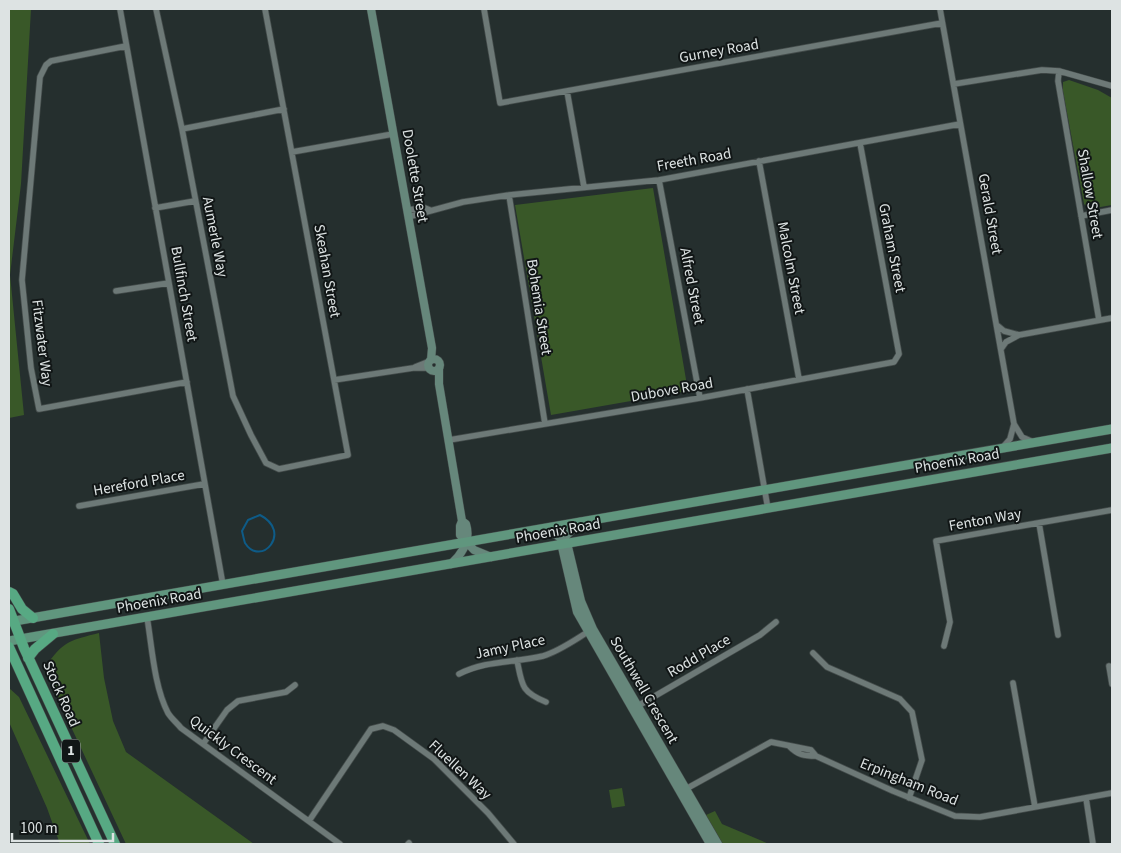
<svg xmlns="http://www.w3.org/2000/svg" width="1121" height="853" viewBox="0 0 1121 853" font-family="'Source Sans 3',sans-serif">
	<rect width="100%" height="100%" fill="#252f2e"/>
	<path fill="#395828" d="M 9,9 L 31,9 L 21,184 L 10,275 L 24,415 L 9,418 Z
		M 1069,80 L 1098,90 L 1112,98 L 1112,205 L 1089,209 L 1084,204 L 1063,91 L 1063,82 Z
		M 653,188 L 688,391 L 551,415 L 515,205 Z
		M 99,633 L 104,678 L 113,721 L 126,752 L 254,844 L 126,844 L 65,714 L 54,687 L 48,663 C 65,640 72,640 99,633 Z
		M 9,688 L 19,697 L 90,844 L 60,844 L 47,808 L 9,722 Z
		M 622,788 L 625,806 L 612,808 L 609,790 Z
		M 715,811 L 722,824 L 769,844 L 723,844 L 706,815 Z"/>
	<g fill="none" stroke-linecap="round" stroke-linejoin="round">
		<path stroke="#0e5b87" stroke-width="2" d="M 260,515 C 293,532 261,568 245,543 C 244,540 243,535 242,531 L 248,520 Z"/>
		<g stroke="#444c4b" stroke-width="7">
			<path id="street" d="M 120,9 L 223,585
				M 156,9 L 182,129 L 233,396 L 251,435 L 266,463 L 279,469 L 348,455 L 265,9
				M 484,9 L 500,103 L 942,23
				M 940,9 L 1014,424 L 1022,437 L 1033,442
				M 126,46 L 51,61 L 46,65 L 40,77 L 22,280 L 31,368 L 39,409 L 187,382
				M 1059,71 L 1058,81 L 1099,320
				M 954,84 L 1042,70 L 1059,71 L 1112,86
				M 567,91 L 584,187
				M 182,129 L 284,109
				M 292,152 L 393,134
				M 759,161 L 799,379
				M 659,180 L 700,398
				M 509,195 L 545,424
				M 155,208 L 195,201
				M 407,210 L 425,208 L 430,210
				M 1081,216 L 1112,210
				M 408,217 L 463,202 L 509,195 L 659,180 L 960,124
				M 116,291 L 169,283
				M 998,326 L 1004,331 L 1019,335
				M 1001,349 L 1006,342 L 1019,335 L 1112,318
				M 415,367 L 430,361
				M 334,380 L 413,368 L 430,368
				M 747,389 L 768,509
				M 449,440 L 700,398 L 894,362 L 899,354 L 860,143
				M 1002,448 L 1010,439 L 1014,424
				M 79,506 L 204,484
				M 1039,523 L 1058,635
				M 147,617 C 152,647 154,686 168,713 C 171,718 177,723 181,728 L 340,844
				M 944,646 L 950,622 L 936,541 L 1112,510
				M 813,653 L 827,667 L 900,699 L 912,712 L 922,760 L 909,798
				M 517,660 C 522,685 521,692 546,702
				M 1109,666 L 1112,684
				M 459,674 C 486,660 514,663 543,656 C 560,651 576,639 591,630
				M 1013,683 L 1035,807
				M 636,707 L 760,635 L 776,622
				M 203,744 L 227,710 L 238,701 L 286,692 L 295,685
				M 789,746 C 798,755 804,756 816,756
				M 684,790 L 771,742 L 811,750 L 816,756 L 893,791 L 955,816 L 980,817 L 1112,793
				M 1086,798 L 1093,844
				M 309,821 L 371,729 L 383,726 L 394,730 L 434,759 L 488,813 L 514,844
				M 408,844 L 409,843"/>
		</g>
		<g stroke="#444c4b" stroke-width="9">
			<path id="secondary" d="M 371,9 L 432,348 L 431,360
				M428 365a6 6 0 1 1 12 0a6 6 0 1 1-12 0Z
				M 439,368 L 439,384 L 462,521 L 460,526 L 460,535 L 474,550 L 491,557
				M 580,522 L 566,536 L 562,547 L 577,612 L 710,844
				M 539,530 C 546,532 554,532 559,537 C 563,541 564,544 568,547 L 581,601 L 593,629 L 718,844
				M 451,564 C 463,553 471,540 466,524 L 462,521"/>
		</g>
		<g stroke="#444c4b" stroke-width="10">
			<path id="primary" d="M 9,622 L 1112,429
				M 9,641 L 1112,448"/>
		</g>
		<g stroke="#444c4b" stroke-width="11">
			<path id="highway" d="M 9,592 L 13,594 L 22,609 L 33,618
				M 9,609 L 24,648 L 115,844
				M 9,647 L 99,844
				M 28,658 L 35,649 L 53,634"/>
		</g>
		<use href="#street" stroke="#6d7977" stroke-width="5.5"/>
		<use href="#secondary" stroke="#66877b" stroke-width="8"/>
		<use href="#primary" stroke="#60967e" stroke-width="9"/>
		<use href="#highway" stroke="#57a983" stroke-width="10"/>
	</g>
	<g text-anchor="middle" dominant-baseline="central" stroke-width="4" stroke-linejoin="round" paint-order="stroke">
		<rect fill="#111616" stroke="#a0a6a6" stroke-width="1" x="62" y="739.5" width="18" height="23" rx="4"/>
		<g font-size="14" font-weight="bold" fill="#dde3e3">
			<text x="71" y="751">1</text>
		</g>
		<g font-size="15" fill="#dde3e3" stroke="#111616">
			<text transform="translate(719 51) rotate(-10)">Gurney Road</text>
			<text transform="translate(694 160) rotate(-10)">Freeth Road</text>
			<text transform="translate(415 176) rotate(80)">Doolette Street</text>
			<text transform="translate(1090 194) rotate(80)">Shallow Street</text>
			<text transform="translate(990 214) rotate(80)">Gerald Street</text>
			<text transform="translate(215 237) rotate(79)">Aumerle Way</text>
			<text transform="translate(892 248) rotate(79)">Graham Street</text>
			<text transform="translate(791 268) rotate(79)">Malcolm Street</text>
			<text transform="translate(327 271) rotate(80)">Skeahan Street</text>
			<text transform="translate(692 286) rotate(79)">Alfred Street</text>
			<text transform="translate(184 294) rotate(80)">Bullfinch Street</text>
			<text transform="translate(539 307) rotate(81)">Bohemia Street</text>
			<text transform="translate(42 343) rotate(83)">Fitzwater Way</text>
			<text transform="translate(672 390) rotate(-10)">Dubove Road</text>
			<text transform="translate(957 461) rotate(-10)">Phoenix Road</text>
			<text transform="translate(139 483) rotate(-10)">Hereford Place</text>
			<text transform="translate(985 520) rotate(-10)">Fenton Way</text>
			<text transform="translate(558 531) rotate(-10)">Phoenix Road</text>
			<text transform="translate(159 601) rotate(-10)">Phoenix Road</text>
			<text transform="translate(510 647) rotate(-12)">Jamy Place</text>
			<text transform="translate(699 656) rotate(-30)">Rodd Place</text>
			<text transform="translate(644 690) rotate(60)">Southwell Crescent</text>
			<text transform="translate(61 694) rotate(66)">Stock Road</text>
			<text transform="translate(233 750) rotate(37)">Quickly Crescent</text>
			<text transform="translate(460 770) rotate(43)">Fluellen Way</text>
			<text transform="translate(909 782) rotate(22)">Erpingham Road</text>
		</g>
	</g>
	<rect width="1121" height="853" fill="none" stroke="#dde3e3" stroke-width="20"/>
	<path d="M12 833v8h101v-8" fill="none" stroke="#dde3e3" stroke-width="2.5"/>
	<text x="20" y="833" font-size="15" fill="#dde3e3" stroke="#111616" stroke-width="4" paint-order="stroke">100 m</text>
</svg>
